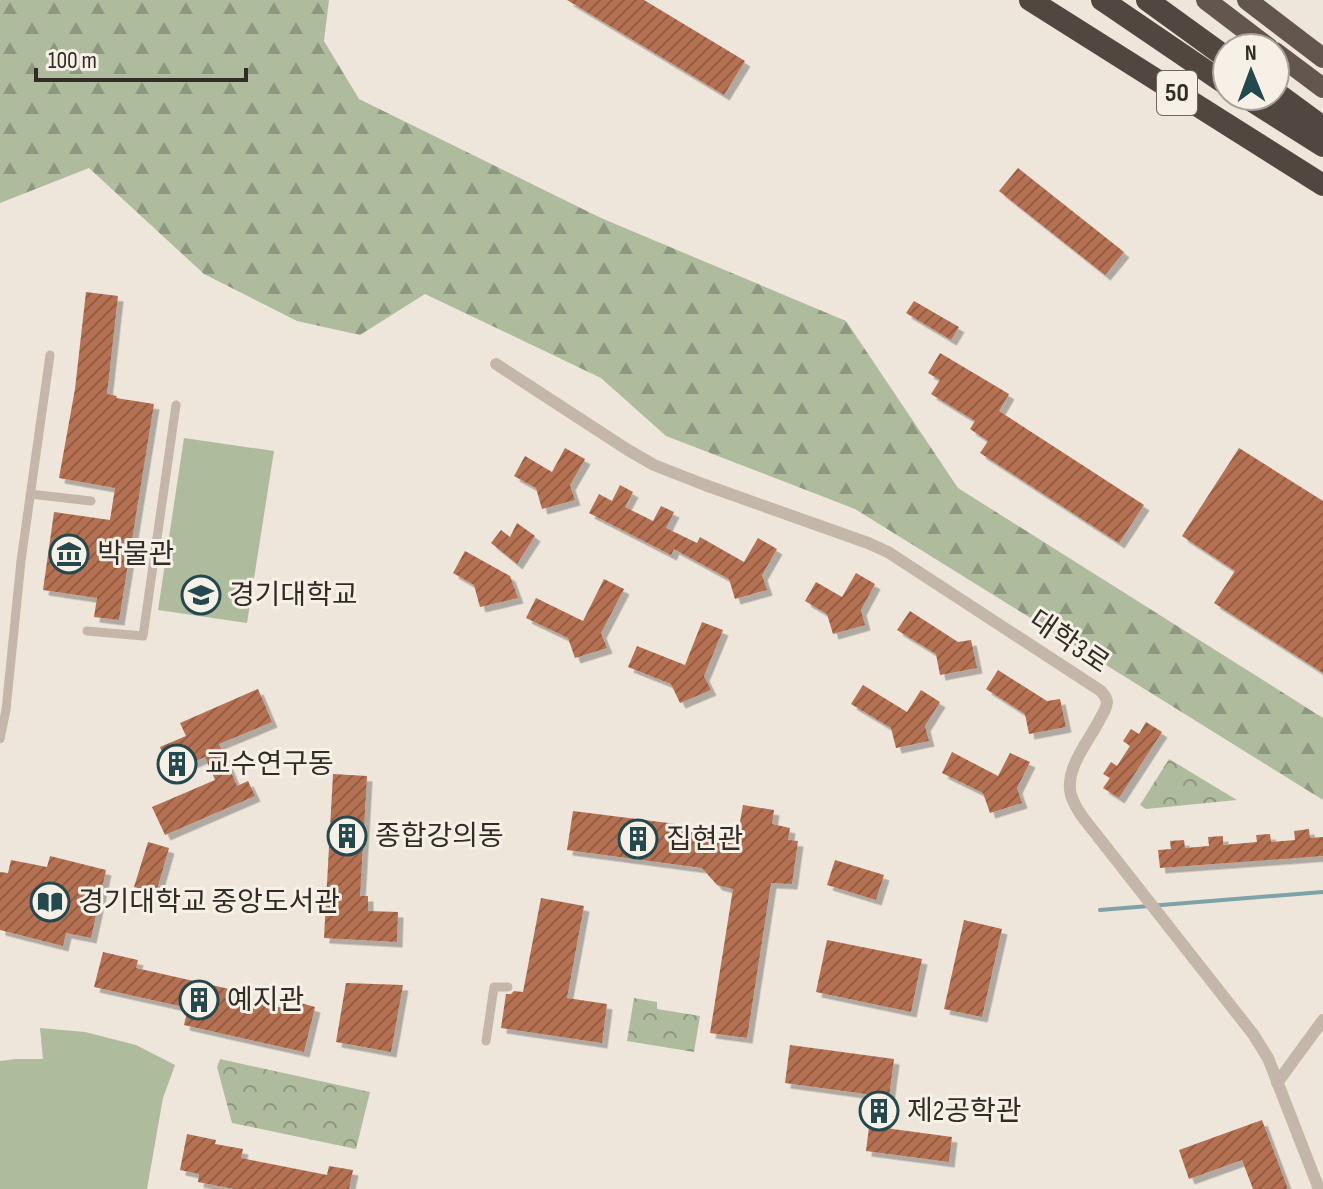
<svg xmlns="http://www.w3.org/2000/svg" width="1323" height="1189" viewBox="0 0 1323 1189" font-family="'Sofia Sans Condensed','Noto Sans KR',sans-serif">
	<defs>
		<pattern id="forest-firs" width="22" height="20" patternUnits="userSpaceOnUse" patternTransform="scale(2)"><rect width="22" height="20" fill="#aebb9d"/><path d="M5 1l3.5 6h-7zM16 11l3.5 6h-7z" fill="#8e9880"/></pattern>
		<pattern id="park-crowns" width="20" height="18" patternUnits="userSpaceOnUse" patternTransform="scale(2)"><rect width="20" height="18" fill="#aebb9d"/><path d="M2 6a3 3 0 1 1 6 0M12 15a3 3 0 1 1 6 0" fill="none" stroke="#8e9880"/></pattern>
		<pattern id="building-hatch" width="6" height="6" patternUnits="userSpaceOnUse" patternTransform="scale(2)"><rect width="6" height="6" fill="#b57151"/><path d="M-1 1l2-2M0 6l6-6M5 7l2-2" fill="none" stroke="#945d43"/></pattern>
		<filter id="shadow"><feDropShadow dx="5.5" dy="5.5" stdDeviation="0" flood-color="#0004"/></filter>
	</defs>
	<rect width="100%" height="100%" fill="#eee6db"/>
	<path fill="url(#forest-firs)" d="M 0,0 L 329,0 L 324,41 L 359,99 L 601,218 L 846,321 L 958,488 L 1323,718 L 1323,800 L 855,509 L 666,436 L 601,378 L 425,294 L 360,335 L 297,321 L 204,274 L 89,168 L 0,203 Z"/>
	<path fill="url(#park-crowns)" d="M 1169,759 L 1237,800 L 1146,809 L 1140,805 Z
		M 634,998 L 657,1002 L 657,1009 L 700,1016 L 694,1052 L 627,1041 Z
		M 220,1059 L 370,1092 L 356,1149 L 232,1123 L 217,1067 Z"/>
	<path fill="#aebb9d" d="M 184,438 L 274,451 L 247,623 L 158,610 Z
		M 40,1028 L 85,1032 L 136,1045 L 175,1065 L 163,1098 L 147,1189 L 0,1189 L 0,1061 L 15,1059 L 43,1059 Z"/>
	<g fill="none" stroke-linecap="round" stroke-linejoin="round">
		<path stroke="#7ea2a7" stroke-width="4" d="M 1100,910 L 1323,892"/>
	</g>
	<path fill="url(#building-hatch)" filter="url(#shadow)" d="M 567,0 L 644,0 L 745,61 L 724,95 Z
		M 1018,168 L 1124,252 L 1105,275 L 999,191 Z
		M 86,292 L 118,296 L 107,394 L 117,396 L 116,398 L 154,404 L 119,620 L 94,617 L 97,598 L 43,590 L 54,512 L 110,520 L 115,488 L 59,478 L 75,389 Z
		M 914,301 L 959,327 L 951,340 L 906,313 Z
		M 940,353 L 1009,394 L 999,411 L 1144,505 L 1119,543 L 980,453 L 988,441 L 970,429 L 975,421 L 931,394 L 940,380 L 928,373 Z
		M 565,448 L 585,459 L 570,485 L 575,500 L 542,509 L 536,488 L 514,476 L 525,456 L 552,472 Z
		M 1239,448 L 1323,501 L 1323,673 L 1214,603 L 1235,571 L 1182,536 Z
		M 620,485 L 633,492 L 625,507 L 653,521 L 661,506 L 674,512 L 666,528 L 697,543 L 700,537 L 744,562 L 758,538 L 777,549 L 762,575 L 767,590 L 735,599 L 729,579 L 674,549 L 671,555 L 589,513 L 599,494 L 612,501 Z
		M 517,523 L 535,536 L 517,564 L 491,543 L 501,530 L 510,537 Z
		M 465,551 L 510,576 L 518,598 L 480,607 L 474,585 L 453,573 Z
		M 856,573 L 875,584 L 861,610 L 865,625 L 833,634 L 827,614 L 805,601 L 816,582 L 842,597 Z
		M 604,579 L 624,589 L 601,633 L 607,648 L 575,658 L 568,638 L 526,618 L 536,598 L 583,621 Z
		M 910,611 L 958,642 L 971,640 L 977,668 L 940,675 L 936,654 L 897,630 Z
		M 702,622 L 723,630 L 704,676 L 711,690 L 680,703 L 671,684 L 628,667 L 637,646 L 685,665 Z
		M 998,670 L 1047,701 L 1060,699 L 1066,727 L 1029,734 L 1025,714 L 986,689 Z
		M 863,685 L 907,712 L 921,690 L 940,702 L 925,726 L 929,741 L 896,748 L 891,728 L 851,704 Z
		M 258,689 L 272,722 L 219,744 L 237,786 L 248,781 L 255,796 L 165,835 L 152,807 L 215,780 L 205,757 L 170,772 L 160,747 L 186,736 L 180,723 Z
		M 1146,722 L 1162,732 L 1119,798 L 1103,788 L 1110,778 L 1103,774 L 1111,762 L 1117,766 L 1130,746 L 1123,741 L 1131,729 L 1139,734 Z
		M 952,752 L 998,776 L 1010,753 L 1030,762 L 1017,788 L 1022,803 L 990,813 L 983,793 L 942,773 Z
		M 333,774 L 367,776 L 360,896 L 368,896 L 368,911 L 398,912 L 397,942 L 324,938 Z
		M 743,805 L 774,810 L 772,824 L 790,828 L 788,840 L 798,841 L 792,884 L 771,883 L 747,1038 L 710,1033 L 733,889 L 717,885 L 702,868 L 567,850 L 573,811 L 708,828 L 717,841 L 736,844 Z
		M 1309,829 L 1310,838 L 1323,837 L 1323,856 L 1160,868 L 1158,850 L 1171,849 L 1170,841 L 1184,840 L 1185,848 L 1209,846 L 1208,837 L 1223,836 L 1223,845 L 1257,842 L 1256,835 L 1270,834 L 1271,842 L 1295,840 L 1294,831 Z
		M 148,842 L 169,848 L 156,893 L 134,887 Z
		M 50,856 L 106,870 L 91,938 L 66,933 L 63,946 L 0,930 L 0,872 L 8,873 L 11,860 L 47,867 Z
		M 835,860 L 884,875 L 876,900 L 827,885 Z
		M 541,898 L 584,906 L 567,998 L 607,1004 L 602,1043 L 501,1028 L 506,994 L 511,994 L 514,991 L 523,992 Z
		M 964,920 L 1002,929 L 982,1017 L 944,1009 Z
		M 827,940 L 922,959 L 911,1012 L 816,992 Z
		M 103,952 L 138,960 L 136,968 L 238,991 L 237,997 L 295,1011 L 297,1002 L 315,1007 L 304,1052 L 184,1025 L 188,1008 L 94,987 Z
		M 346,983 L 403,985 L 391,1052 L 336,1042 Z
		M 790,1045 L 894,1059 L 885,1128 L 952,1137 L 949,1162 L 866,1151 L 873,1095 L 785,1083 Z
		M 1262,1120 L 1288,1189 L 1253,1189 L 1242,1160 L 1189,1179 L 1179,1150 Z
		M 187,1134 L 216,1140 L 215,1144 L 243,1149 L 241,1158 L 327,1175 L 329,1166 L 353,1170 L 349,1189 L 234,1189 L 198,1182 L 199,1174 L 180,1170 Z"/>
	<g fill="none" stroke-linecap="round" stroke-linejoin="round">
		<path stroke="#c4b7a9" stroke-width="9" d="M 30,494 L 91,501
			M 87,631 L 143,636 L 176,405
			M 0,739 L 6,710 L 21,561 L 50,355
			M 486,1041 L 494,987 L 508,987"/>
		<path stroke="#c4b7a9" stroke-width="12" d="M 496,364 L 628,450 L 654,465 L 705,485 L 868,543 L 888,552 L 1101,691 C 1104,695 1106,696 1107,702 C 1107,707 1103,714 1100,719 C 1089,741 1064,769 1071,795 C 1076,811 1089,825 1099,838 L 1253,1034 L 1268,1058 L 1319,1189
			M 1277,1083 L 1323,1020"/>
		<path stroke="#62564e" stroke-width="20" d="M 1206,0 L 1269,48
			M 1247,0 L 1323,58
			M 1275,52 L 1323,88"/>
		<path stroke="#524740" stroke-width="22" d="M 1030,0 L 1323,185
			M 1102,0 L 1227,85
			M 1147,0 L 1227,58
			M 1275,92 L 1323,127
			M 1244,96 L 1323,146"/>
	</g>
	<defs>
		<g id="museum-ring" transform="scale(2)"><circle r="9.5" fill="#f6f0e6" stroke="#23484e" stroke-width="1.5"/><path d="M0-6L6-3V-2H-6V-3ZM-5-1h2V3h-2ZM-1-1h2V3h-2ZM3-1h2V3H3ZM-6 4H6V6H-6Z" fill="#23484e"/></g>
		<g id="university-ring" transform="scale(2)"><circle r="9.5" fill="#f6f0e6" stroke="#23484e" stroke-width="1.5"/><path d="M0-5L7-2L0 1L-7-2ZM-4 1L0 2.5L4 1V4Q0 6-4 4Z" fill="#23484e"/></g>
		<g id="building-ring" transform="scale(2)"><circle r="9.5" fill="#f6f0e6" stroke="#23484e" stroke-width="1.5"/><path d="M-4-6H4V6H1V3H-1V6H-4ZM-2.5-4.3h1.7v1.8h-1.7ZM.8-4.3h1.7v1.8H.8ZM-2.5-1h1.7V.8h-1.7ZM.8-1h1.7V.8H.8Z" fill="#23484e"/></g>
		<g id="library-ring" transform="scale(2)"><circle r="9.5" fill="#f6f0e6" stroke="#23484e" stroke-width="1.5"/><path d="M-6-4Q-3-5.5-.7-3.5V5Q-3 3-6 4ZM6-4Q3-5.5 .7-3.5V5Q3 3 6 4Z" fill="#23484e"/></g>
	</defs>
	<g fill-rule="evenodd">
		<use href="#museum-ring" x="69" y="554"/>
		<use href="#university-ring" x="201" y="595"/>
		<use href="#building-ring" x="177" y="764"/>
		<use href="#building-ring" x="347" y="836"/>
		<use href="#building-ring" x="638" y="839"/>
		<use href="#library-ring" x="50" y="902"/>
		<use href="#building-ring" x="199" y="1000"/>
		<use href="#building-ring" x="879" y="1111"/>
	</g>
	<g text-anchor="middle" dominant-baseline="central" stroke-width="6" stroke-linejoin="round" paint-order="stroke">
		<rect fill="#f6f0e6" stroke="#6d6760" stroke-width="2" x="1157" y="71" width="40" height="44" rx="6"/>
		<g font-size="26" font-weight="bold" fill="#322c27">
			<text x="1177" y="93">50</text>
		</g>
		<g font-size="28" fill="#322c27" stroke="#f6f0e6" text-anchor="start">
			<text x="97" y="554">박물관</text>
			<text x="229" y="595">경기대학교</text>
			<text x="205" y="764">교수연구동</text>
			<text x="375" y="836">종합강의동</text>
			<text x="666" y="839">집현관</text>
			<text x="78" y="902">경기대학교 중앙도서관</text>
			<text x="227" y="1000">예지관</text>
			<text x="907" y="1111">제2공학관</text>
		</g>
		<g font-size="28" fill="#322c27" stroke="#f6f0e6">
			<text transform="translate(1069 642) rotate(34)">대학3로</text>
		</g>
	</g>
	<g transform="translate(1251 72) rotate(359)"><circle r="38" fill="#f6f0e6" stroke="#a8a29a" stroke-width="2"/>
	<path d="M0-6L14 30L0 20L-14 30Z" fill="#23484e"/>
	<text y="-12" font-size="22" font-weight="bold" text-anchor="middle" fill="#322c27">N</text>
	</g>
	<path d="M36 68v12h210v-12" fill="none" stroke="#322c27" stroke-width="4"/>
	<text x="48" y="68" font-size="24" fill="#322c27" stroke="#f6f0e6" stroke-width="6" paint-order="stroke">100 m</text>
</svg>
